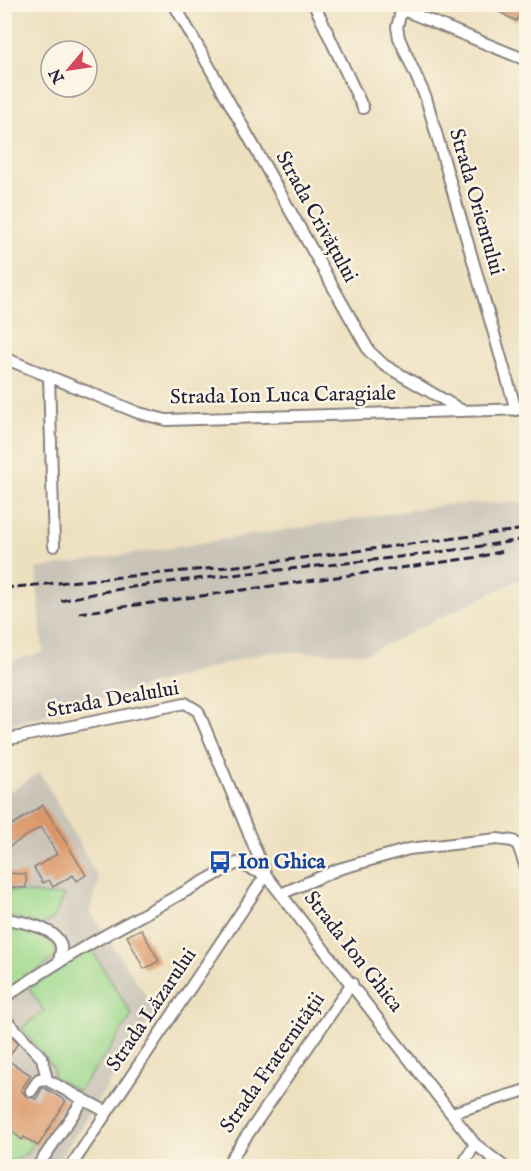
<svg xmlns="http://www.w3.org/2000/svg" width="531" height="1171" viewBox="0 0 531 1171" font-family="'IM FELL English',serif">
	<rect width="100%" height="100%" fill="#fcf5e5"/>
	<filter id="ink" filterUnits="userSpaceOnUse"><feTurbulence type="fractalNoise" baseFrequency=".0167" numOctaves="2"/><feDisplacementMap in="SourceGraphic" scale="12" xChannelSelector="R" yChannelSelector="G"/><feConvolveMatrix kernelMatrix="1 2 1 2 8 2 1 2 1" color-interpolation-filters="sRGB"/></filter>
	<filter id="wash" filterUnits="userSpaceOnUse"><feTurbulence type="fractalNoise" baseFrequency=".008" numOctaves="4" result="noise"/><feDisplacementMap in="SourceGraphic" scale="24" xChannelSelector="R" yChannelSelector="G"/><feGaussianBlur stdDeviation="1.35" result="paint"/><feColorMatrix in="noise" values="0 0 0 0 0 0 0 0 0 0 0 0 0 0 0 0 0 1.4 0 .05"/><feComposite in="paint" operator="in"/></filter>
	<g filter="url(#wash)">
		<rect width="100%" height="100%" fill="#ede0bf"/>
		<path fill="#c9c3b8" d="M 526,502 L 526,576 L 368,653 L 267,652 L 5,726 L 5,663 L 43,652 L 36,569 L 443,505 Z
			M 40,772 L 99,880 L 90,911 L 156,1011 L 55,1166 L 5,1166 L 5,795 Z"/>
		<path fill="#9cd88c" stroke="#5f7d64" stroke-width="1.5" d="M 4,890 C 26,891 43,897 65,895 L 53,919 L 42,925 L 5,915 Z
			M 17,925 C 36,931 55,933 56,957 L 5,993 L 5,935 Z
			M 91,948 L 132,1015 L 108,1052 L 78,1091 L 53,1077 L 53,1067 L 21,1028 L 44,1011 L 29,988 Z
			M 4,1125 L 21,1139 L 24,1137 L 34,1143 C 26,1155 20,1162 5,1160 Z"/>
		<g id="blocks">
			<path fill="#da9768" d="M 500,4 L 524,4 L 516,21 L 497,11 Z
				M 43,805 L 86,875 L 77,881 L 73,875 L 53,887 L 49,880 L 43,883 L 34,868 L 57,854 L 41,827 L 4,850 L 4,830 Z
				M 4,873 L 26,874 L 26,888 L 4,887 Z
				M 141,929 L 159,961 L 144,969 L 127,936 Z
				M 10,1036 L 18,1043 L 7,1060 L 31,1075 L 21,1090 L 25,1095 L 36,1099 L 43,1087 L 66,1101 L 38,1146 L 24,1137 L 22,1140 L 4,1125 L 4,1046 Z"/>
		</g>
	</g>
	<g filter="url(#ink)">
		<use href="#blocks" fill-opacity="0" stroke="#88817d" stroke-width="1.5"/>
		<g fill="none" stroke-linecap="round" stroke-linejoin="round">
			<g stroke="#88817d" stroke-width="14">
				<path id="minor" d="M 174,4 L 369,351 L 384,365 L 463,411
					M 314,4 L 363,108
					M 389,4 L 526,60
					M 402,8 L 397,27 L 399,38 L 426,98 L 516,410
					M 4,358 L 139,413 L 166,420 L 526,409
					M 49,376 L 54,546
					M 4,740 L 185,703 L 198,711 L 266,875 L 475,1144 L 503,1166
					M 283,893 L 339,869 L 409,849 L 497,839 L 513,841 L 518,845 L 526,868
					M 4,919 C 20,921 59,928 61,947 C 62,951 59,958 59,962
					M 4,998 C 78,946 159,907 237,863 L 266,875
					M 4,1018 L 42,1058 L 47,1080 L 107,1112
					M 31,1091 L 39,1079 L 47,1080
					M 452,1113 L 526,1090
					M 38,1166 L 83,1100
					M 71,1166 L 266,875
					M 226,1166 L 352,983
					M 462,1166 L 475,1144"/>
			</g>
			<use href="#minor" stroke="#fff" stroke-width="10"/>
			<path stroke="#22223b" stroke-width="3" stroke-dasharray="9 4.5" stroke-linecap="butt" d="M 4,588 L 248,565 L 526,529
				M 61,601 C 120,586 180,581 241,574 C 336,564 432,555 526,539
				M 79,613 L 479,557 L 503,551"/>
		</g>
	</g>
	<defs>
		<g id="bus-bare" transform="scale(1.8)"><path d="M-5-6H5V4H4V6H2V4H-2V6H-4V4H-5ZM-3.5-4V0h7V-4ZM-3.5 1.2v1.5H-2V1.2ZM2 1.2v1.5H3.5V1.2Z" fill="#1a4fb4" stroke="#fcf5e5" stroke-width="2.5" paint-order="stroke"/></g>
	</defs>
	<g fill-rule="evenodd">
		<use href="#bus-bare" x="220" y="862"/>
	</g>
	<g text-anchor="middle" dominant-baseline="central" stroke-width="5" stroke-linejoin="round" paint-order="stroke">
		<g font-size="21" fill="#22223b" stroke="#fcf5e5">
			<text transform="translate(476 202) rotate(74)">Strada Orientului</text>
			<text transform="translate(316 217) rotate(61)">Strada Crivățului</text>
			<text transform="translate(283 396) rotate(-1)">Strada Ion Luca Caragiale</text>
			<text transform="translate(113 700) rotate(-10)">Strada Dealului</text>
			<text transform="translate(353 952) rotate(52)">Strada Ion Ghica</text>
			<text transform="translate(152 1010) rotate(-56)">Strada Lăzarului</text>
			<text transform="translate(273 1063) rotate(-55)">Strada Fraternității</text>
		</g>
		<g font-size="21" font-weight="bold" fill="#164399" stroke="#fcf5e5" text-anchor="start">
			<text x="238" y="862">Ion Ghica</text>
		</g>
	</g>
	<rect width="531" height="1171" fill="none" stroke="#fcf5e5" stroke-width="24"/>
	<g transform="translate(69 69) rotate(241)"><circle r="28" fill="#fcf5e5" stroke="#a5a1a1" stroke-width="1.5"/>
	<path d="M0-4.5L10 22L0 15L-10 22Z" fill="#d1495b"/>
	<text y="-9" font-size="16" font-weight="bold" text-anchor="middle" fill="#22223b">N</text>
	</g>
</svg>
